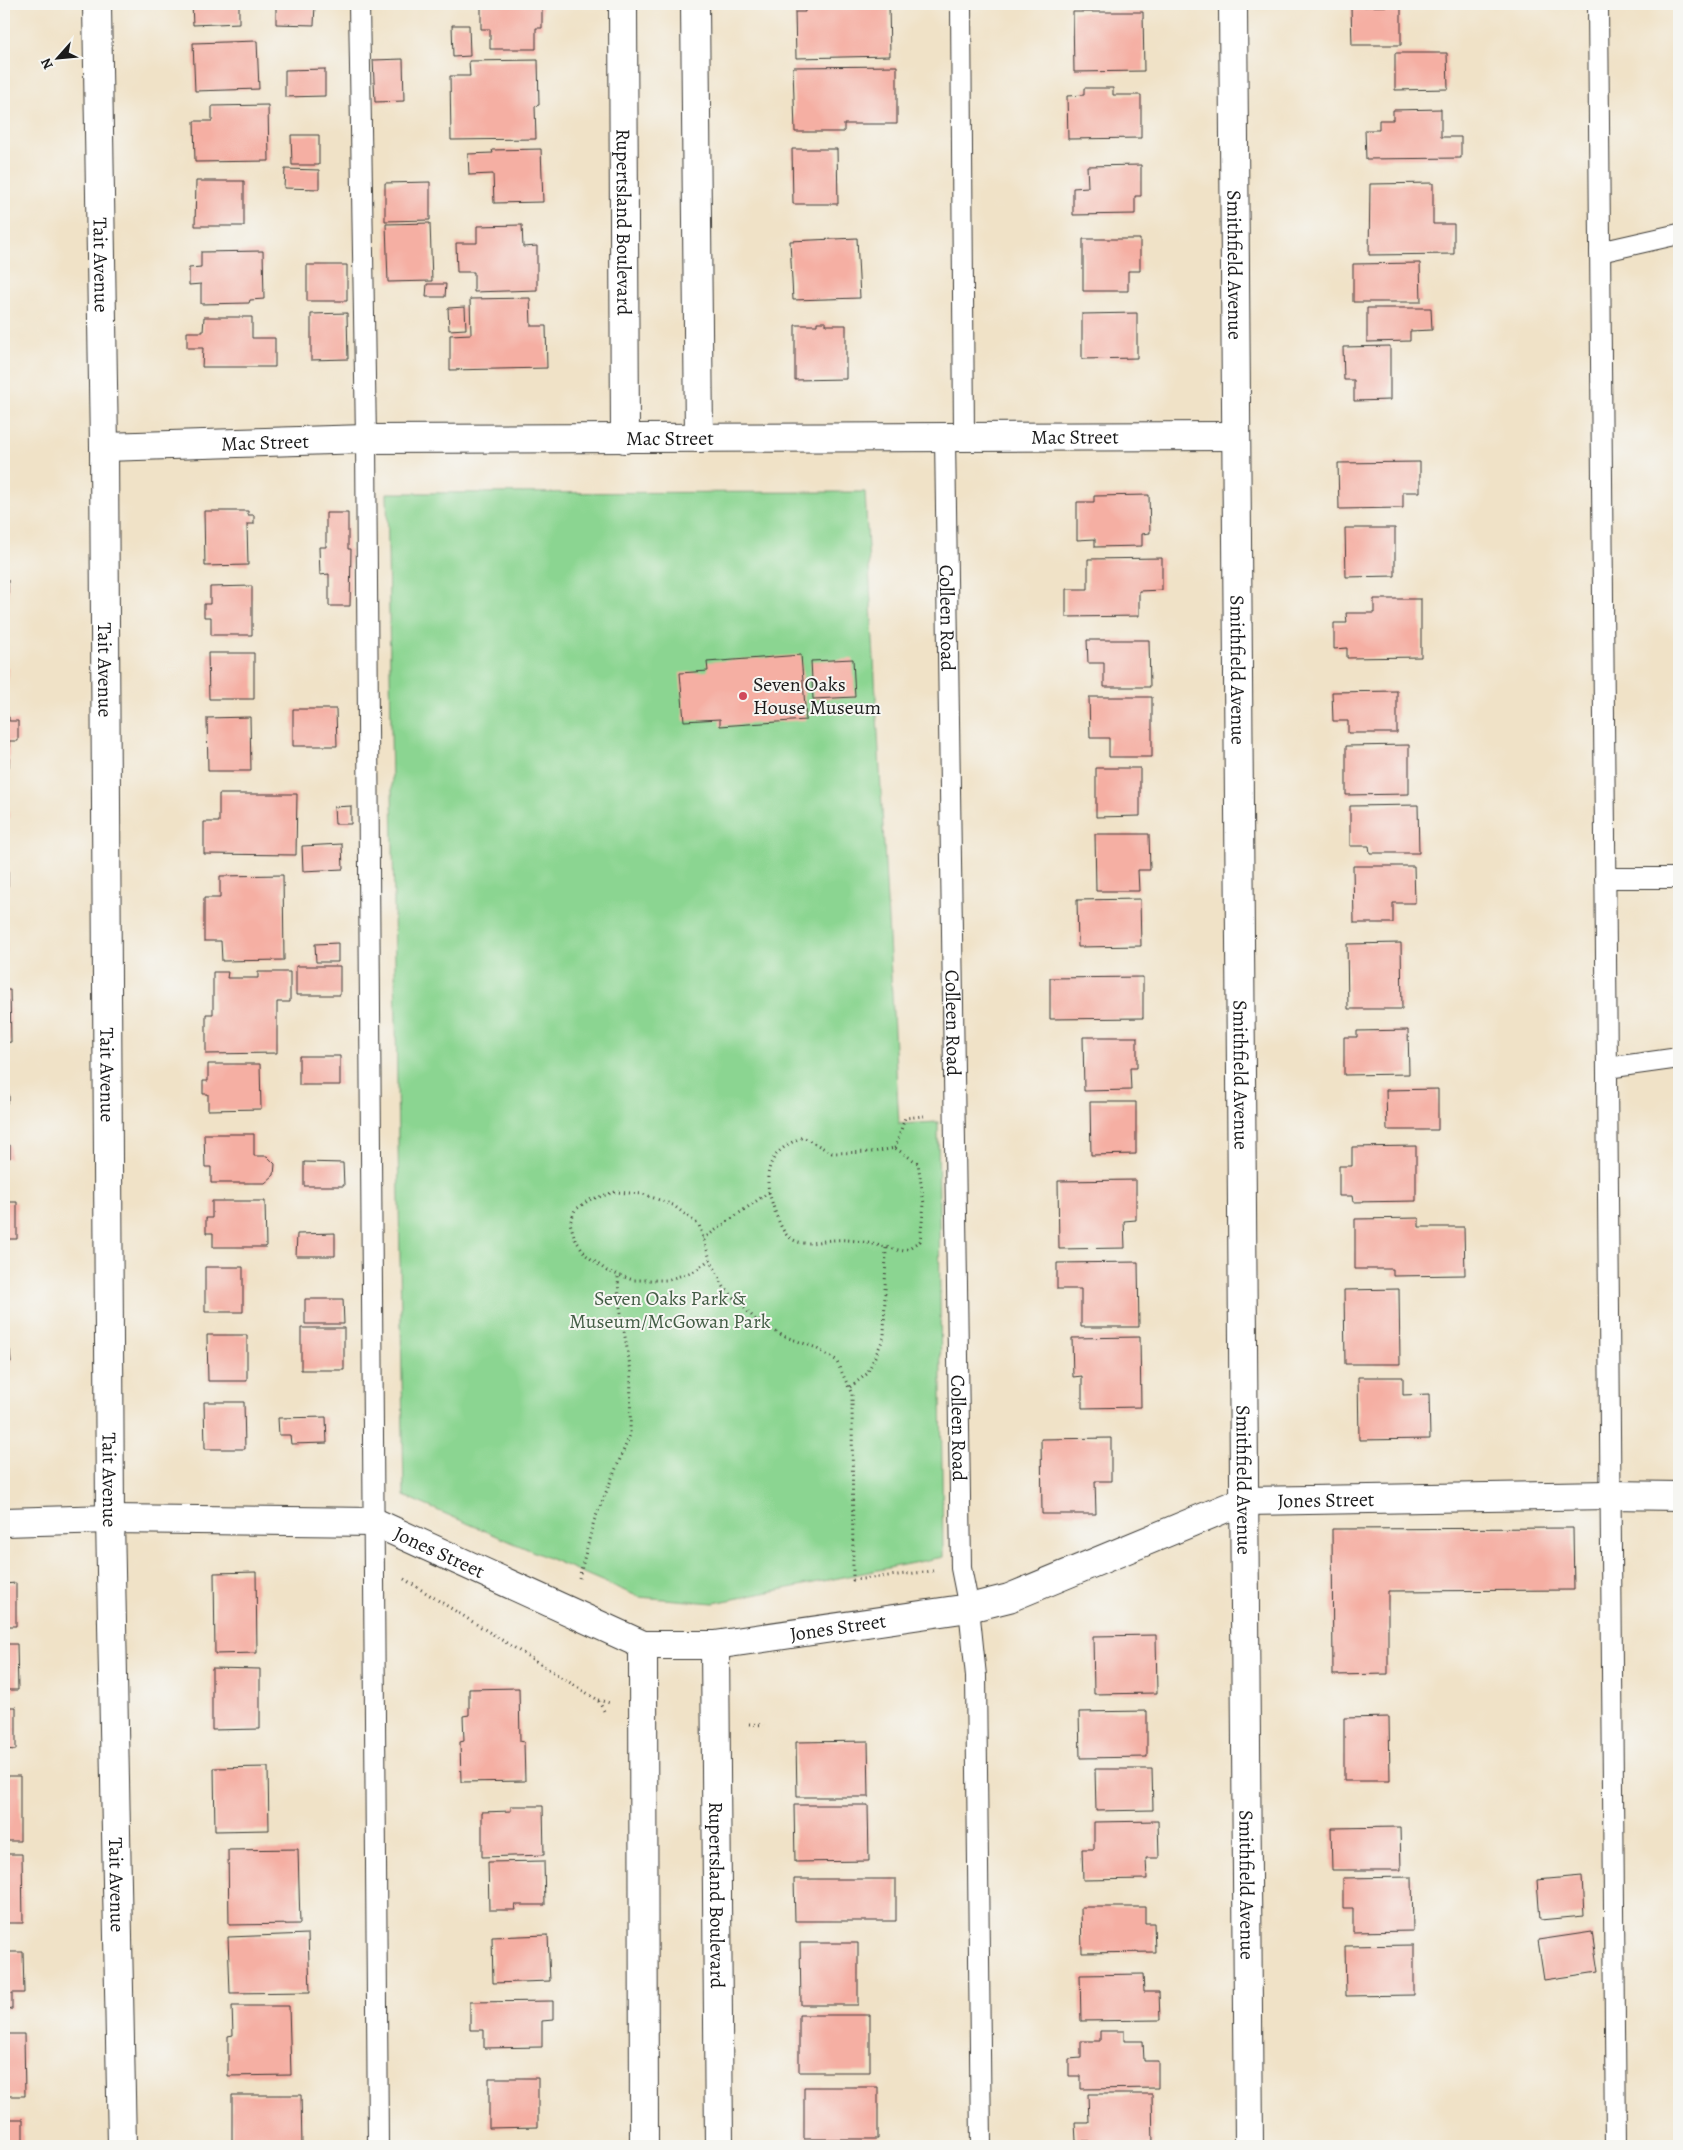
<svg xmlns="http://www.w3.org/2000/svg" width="1683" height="2150" viewBox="0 0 1683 2150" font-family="Alegreya,serif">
	<rect width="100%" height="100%" fill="#f6f6f2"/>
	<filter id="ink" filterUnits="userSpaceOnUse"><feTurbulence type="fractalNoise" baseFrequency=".02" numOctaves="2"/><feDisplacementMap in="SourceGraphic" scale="10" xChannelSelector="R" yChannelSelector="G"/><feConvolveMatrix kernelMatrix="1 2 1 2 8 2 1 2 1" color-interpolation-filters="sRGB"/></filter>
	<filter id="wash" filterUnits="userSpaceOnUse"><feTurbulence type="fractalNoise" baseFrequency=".0096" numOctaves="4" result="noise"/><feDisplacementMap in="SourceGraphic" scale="20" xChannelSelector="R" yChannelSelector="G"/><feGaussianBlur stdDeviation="1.12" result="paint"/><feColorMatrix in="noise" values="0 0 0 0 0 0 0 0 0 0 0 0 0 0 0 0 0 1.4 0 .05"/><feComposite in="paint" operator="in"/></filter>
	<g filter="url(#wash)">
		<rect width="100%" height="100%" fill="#f0e2c7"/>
		<path fill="#8bd591" stroke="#547856" d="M 865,492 L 899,1124 L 938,1122 L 943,1557 L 714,1603 L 639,1597 L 404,1496 L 387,493 Z"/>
		<g id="blocks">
			<path fill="#f5afa3" d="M 192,4 L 239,4 L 239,23 L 193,25 Z
				M 276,4 L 315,4 L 314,25 L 276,24 Z
				M 481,4 L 542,4 L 542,28 L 536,28 L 536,49 L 490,49 L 490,29 L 481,29 Z
				M 805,4 L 889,4 L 890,56 L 796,58 L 795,12 L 805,12 Z
				M 1401,6 L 1401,45 L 1352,45 L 1351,7 Z
				M 1073,12 L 1143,12 L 1144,71 L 1074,72 Z
				M 452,25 L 469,25 L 470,56 L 453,57 Z
				M 257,41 L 259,89 L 195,91 L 193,43 Z
				M 1395,53 L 1447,53 L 1448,89 L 1395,90 Z
				M 403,59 L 404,101 L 375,102 L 373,60 Z
				M 538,60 L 539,105 L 535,106 L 536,139 L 451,140 L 450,76 L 470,76 L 469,61 Z
				M 897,66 L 897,124 L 844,124 L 844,132 L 795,132 L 793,67 Z
				M 325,69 L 325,96 L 285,97 L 285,70 Z
				M 1084,88 L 1113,88 L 1113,95 L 1141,95 L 1141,138 L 1068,139 L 1067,96 L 1084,95 Z
				M 268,105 L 269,161 L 195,162 L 194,121 L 212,121 L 212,106 Z
				M 1441,109 L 1441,137 L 1461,137 L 1461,158 L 1366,159 L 1365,130 L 1379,130 L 1379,120 L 1393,120 L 1393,110 Z
				M 291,135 L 319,135 L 319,165 L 292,165 Z
				M 541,149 L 543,202 L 494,203 L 493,174 L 469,175 L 468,154 L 493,153 L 492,150 Z
				M 792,149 L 837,149 L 838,204 L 793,204 Z
				M 1141,165 L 1141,196 L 1135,196 L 1135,214 L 1073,215 L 1073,188 L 1088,187 L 1087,166 Z
				M 285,169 L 319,170 L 319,189 L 284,188 Z
				M 196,181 L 244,181 L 244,226 L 195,226 Z
				M 430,182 L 430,220 L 385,221 L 385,183 Z
				M 1433,183 L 1433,224 L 1454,224 L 1454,254 L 1369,255 L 1370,184 Z
				M 430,223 L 432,281 L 388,282 L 386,224 Z
				M 522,225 L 523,247 L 537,246 L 537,290 L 474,292 L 474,272 L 457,272 L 456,243 L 477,243 L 477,226 Z
				M 857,238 L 860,298 L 793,300 L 790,241 Z
				M 1083,239 L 1140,239 L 1140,271 L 1128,271 L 1128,291 L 1083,291 Z
				M 263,251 L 264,299 L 250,300 L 249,303 L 201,304 L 201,284 L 189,285 L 189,268 L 201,267 L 201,252 Z
				M 1420,263 L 1421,302 L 1353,302 L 1353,264 Z
				M 307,265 L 347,265 L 347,301 L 307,301 Z
				M 427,284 L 446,284 L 445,297 L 426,297 Z
				M 530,298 L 531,326 L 546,326 L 547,368 L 450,370 L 450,335 L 471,334 L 470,299 Z
				M 465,307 L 466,329 L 449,330 L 448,308 Z
				M 1367,308 L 1431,308 L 1432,330 L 1410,331 L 1410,341 L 1367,342 Z
				M 347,313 L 348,359 L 311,360 L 311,314 Z
				M 1137,313 L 1137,358 L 1082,359 L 1082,314 Z
				M 204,317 L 252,317 L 252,338 L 275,338 L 275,367 L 202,367 L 203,348 L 187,348 L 187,332 L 203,332 Z
				M 817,322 L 826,322 L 826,325 L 846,325 L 846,379 L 795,380 L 795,325 L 817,325 Z
				M 1390,346 L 1390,400 L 1354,401 L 1354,380 L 1344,380 L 1343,347 Z
				M 1420,462 L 1420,492 L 1403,492 L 1403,508 L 1339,509 L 1338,463 Z
				M 1149,495 L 1150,533 L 1142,534 L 1142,546 L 1095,547 L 1095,539 L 1077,540 L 1077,502 L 1094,502 L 1094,496 Z
				M 204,511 L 248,511 L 248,515 L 254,515 L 254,524 L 247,524 L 248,565 L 205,566 Z
				M 326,513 L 348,513 L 348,549 L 351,549 L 350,606 L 329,606 L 329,574 L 320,575 L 319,547 L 326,547 Z
				M 1345,528 L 1395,528 L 1395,576 L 1346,577 Z
				M 1162,558 L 1162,590 L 1139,591 L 1139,616 L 1066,617 L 1066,589 L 1088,589 L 1088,559 Z
				M 4,580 L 8,580 L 8,614 L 4,614 Z
				M 252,586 L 252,635 L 211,635 L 211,617 L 204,617 L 204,604 L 210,604 L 210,587 Z
				M 1374,599 L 1421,599 L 1421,657 L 1347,658 L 1347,648 L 1334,649 L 1334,623 L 1347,623 L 1346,613 L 1374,613 Z
				M 1087,640 L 1149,640 L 1150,687 L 1104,687 L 1104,663 L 1088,663 Z
				M 208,653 L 254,653 L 254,699 L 209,699 Z
				M 801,655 L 806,720 L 720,726 L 720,719 L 684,721 L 680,673 L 708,671 L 707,662 Z
				M 853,659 L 855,697 L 813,699 L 811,661 Z
				M 4,668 L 8,668 L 8,681 L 4,681 Z
				M 1397,691 L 1397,733 L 1348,733 L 1348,721 L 1333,721 L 1332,692 Z
				M 1089,697 L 1152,697 L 1152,757 L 1109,757 L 1109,738 L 1090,738 Z
				M 293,709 L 336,709 L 337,746 L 293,746 Z
				M 4,717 L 9,717 L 9,721 L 18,721 L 18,741 L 9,741 L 9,767 L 4,767 Z
				M 250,717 L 251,771 L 208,771 L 207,718 Z
				M 1409,745 L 1409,794 L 1346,795 L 1346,746 Z
				M 1096,768 L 1140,768 L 1140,816 L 1096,817 Z
				M 219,794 L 297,794 L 296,855 L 204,854 L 204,822 L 219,822 Z
				M 4,803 L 8,803 L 9,818 L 4,818 Z
				M 1418,805 L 1419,853 L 1370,853 L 1369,846 L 1350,846 L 1350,806 Z
				M 351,806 L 351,824 L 335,824 L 334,807 Z
				M 1095,834 L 1149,834 L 1150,870 L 1138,870 L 1139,891 L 1096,891 Z
				M 342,844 L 343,869 L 303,871 L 302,846 Z
				M 4,853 L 8,853 L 8,886 L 4,886 Z
				M 1353,866 L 1414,866 L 1415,903 L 1393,903 L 1393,923 L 1354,923 Z
				M 283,875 L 284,960 L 222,961 L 221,941 L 204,941 L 204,898 L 220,898 L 220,876 Z
				M 1140,899 L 1141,946 L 1078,947 L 1077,900 Z
				M 7,940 L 7,953 L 4,953 L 4,941 Z
				M 338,943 L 338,962 L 316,962 L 315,944 Z
				M 1401,943 L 1402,1009 L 1348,1009 L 1347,944 Z
				M 296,966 L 340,966 L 340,995 L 296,995 Z
				M 213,972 L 228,972 L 227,978 L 258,978 L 258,972 L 290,972 L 290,1002 L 277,1002 L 277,1053 L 206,1054 L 206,1014 L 213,1014 Z
				M 1143,977 L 1143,1018 L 1050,1019 L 1050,978 Z
				M 4,990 L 10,990 L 11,1042 L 4,1043 Z
				M 1408,1030 L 1409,1074 L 1344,1075 L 1344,1037 L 1357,1037 L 1357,1031 Z
				M 1083,1037 L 1137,1037 L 1137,1068 L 1130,1068 L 1131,1090 L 1084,1091 Z
				M 299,1056 L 340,1056 L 340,1085 L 299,1085 Z
				M 208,1064 L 260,1064 L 261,1109 L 208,1110 L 208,1094 L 203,1094 L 203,1081 L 208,1081 Z
				M 4,1075 L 7,1075 L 7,1089 L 6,1092 L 9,1094 L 9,1101 L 6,1104 L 6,1107 L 4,1107 Z
				M 1438,1089 L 1438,1130 L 1387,1130 L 1386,1090 Z
				M 1090,1102 L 1136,1102 L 1136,1154 L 1091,1155 Z
				M 204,1134 L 254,1134 L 254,1156 L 267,1156 L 275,1164 L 274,1175 L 265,1183 L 211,1183 L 211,1167 L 205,1167 Z
				M 4,1145 L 10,1145 L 10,1158 L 4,1158 Z
				M 1416,1146 L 1416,1201 L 1353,1202 L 1352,1196 L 1339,1196 L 1339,1166 L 1352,1166 L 1352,1147 Z
				M 304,1162 L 343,1163 L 344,1186 L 304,1186 Z
				M 1136,1180 L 1136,1220 L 1124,1221 L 1125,1248 L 1059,1249 L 1058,1181 Z
				M 212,1201 L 265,1201 L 266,1247 L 213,1247 L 213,1233 L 206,1233 L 206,1218 L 212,1218 Z
				M 4,1202 L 17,1202 L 17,1239 L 4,1239 Z
				M 1419,1218 L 1419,1227 L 1464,1227 L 1465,1275 L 1393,1276 L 1393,1269 L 1355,1269 L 1355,1219 Z
				M 335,1233 L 335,1256 L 296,1256 L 297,1234 Z
				M 1138,1262 L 1139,1327 L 1081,1327 L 1081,1289 L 1057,1289 L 1057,1263 Z
				M 205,1267 L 243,1267 L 243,1312 L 205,1312 Z
				M 4,1270 L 6,1270 L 7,1312 L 4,1313 Z
				M 1399,1289 L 1400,1364 L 1345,1364 L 1344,1290 Z
				M 305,1299 L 343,1299 L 344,1324 L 305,1324 Z
				M 301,1328 L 344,1328 L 344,1370 L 301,1370 Z
				M 207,1335 L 247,1335 L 247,1381 L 208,1381 Z
				M 1140,1337 L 1141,1407 L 1082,1408 L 1082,1376 L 1073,1377 L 1072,1338 Z
				M 10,1350 L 11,1362 L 4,1362 L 4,1351 Z
				M 1358,1377 L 1403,1377 L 1403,1395 L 1429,1394 L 1430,1439 L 1359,1440 Z
				M 204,1402 L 244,1402 L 245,1449 L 205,1449 Z
				M 4,1411 L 6,1411 L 6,1443 L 4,1443 Z
				M 326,1417 L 327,1443 L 291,1444 L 290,1435 L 279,1435 L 278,1418 Z
				M 1111,1438 L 1111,1481 L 1095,1481 L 1096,1514 L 1042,1514 L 1041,1439 Z
				M 1573,1528 L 1574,1590 L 1388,1591 L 1388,1674 L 1333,1675 L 1332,1529 Z
				M 256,1572 L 257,1653 L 215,1654 L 214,1573 Z
				M 16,1583 L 16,1626 L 4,1626 L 4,1584 Z
				M 1156,1635 L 1157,1693 L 1094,1694 L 1093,1636 Z
				M 4,1644 L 17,1644 L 18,1690 L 4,1690 Z
				M 212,1668 L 260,1669 L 260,1729 L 212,1730 Z
				M 519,1688 L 520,1741 L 524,1742 L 525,1781 L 461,1782 L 460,1742 L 464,1741 L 463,1716 L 469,1715 L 469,1689 Z
				M 4,1707 L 16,1707 L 16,1750 L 4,1749 Z
				M 1147,1711 L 1147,1757 L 1080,1758 L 1079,1712 Z
				M 1389,1717 L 1390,1781 L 1344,1781 L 1344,1718 Z
				M 868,1741 L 869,1797 L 797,1797 L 796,1742 Z
				M 268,1767 L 269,1830 L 215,1831 L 214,1768 Z
				M 1095,1769 L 1152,1769 L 1153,1810 L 1096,1811 Z
				M 4,1776 L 20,1776 L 20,1841 L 4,1841 Z
				M 794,1805 L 868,1805 L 869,1861 L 795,1862 Z
				M 511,1806 L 543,1806 L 544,1855 L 482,1857 L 482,1812 L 511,1811 Z
				M 1158,1821 L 1159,1858 L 1146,1858 L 1147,1879 L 1083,1880 L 1082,1849 L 1094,1849 L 1094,1822 Z
				M 1400,1827 L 1401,1870 L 1332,1870 L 1331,1828 Z
				M 298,1849 L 300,1924 L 229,1925 L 228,1850 Z
				M 4,1854 L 22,1854 L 23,1923 L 4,1923 Z
				M 544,1861 L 545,1905 L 515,1905 L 516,1910 L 489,1910 L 488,1862 Z
				M 1582,1876 L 1584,1916 L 1540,1920 L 1537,1880 Z
				M 1412,1877 L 1413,1931 L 1353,1932 L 1353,1908 L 1343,1908 L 1343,1878 Z
				M 794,1879 L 896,1879 L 896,1921 L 795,1921 Z
				M 1081,1907 L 1145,1907 L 1145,1923 L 1154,1923 L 1155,1952 L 1082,1953 Z
				M 1592,1932 L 1598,1972 L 1544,1980 L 1538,1940 Z
				M 308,1934 L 310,1992 L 230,1993 L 228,1937 Z
				M 548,1935 L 550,1981 L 493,1983 L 492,1937 Z
				M 800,1943 L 858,1943 L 858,2005 L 801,2005 Z
				M 1414,1945 L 1414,1995 L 1346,1996 L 1345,1946 Z
				M 4,1952 L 23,1952 L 24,1993 L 12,1993 L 12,2009 L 4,2010 Z
				M 1143,1974 L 1144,1992 L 1159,1992 L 1160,2020 L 1081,2021 L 1080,1975 Z
				M 553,2001 L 553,2020 L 542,2021 L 542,2047 L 484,2048 L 484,2030 L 470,2030 L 470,2002 Z
				M 232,2006 L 289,2006 L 291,2075 L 228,2076 L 228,2036 L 233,2035 Z
				M 799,2015 L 870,2015 L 870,2072 L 799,2072 Z
				M 1100,2031 L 1124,2031 L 1124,2041 L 1143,2041 L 1144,2061 L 1158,2061 L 1158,2088 L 1081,2089 L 1081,2076 L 1069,2076 L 1069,2059 L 1081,2058 L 1081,2041 L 1100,2041 Z
				M 4,2034 L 24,2034 L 25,2096 L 4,2096 Z
				M 489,2078 L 538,2078 L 538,2127 L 489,2128 Z
				M 804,2087 L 878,2087 L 878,2139 L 804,2139 Z
				M 1088,2094 L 1152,2094 L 1153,2145 L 1089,2146 L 1089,2141 L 1076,2141 L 1075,2123 L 1089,2123 Z
				M 232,2095 L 301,2095 L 302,2146 L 232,2146 Z
				M 4,2119 L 23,2119 L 23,2146 L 4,2146 Z"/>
		</g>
	</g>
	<g filter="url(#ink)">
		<use href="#blocks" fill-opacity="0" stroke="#3c3a36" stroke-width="1"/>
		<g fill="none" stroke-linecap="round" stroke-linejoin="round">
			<g stroke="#3c3a36" stroke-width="22">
				<g id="lane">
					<path d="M 359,4 L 366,439 L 378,2146"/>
					<path d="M 961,4 L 964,437"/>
					<path d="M 1598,4 L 1616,2146"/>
					<path d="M 1600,252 L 1679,234"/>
					<path id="s1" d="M 945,437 L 961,1568 L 969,1608 L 976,1676 L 981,2146"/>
					<path d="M 1605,878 L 1679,878"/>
					<path d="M 1607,1068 L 1679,1058"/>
				</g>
			</g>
			<g stroke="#3c3a36" stroke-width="30">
				<g id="street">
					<path id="s2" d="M 97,4 L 104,447 L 110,1519 L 122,2146"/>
					<path id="s3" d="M 623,4 L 625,439"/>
					<path d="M 695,4 L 699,438"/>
					<path id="s4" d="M 1233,4 L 1249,2146"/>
					<path id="s5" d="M 104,447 L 366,439 L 1235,436"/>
					<path id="s6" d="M 4,1522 L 110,1519 L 374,1522 L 643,1645 L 715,1645 L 969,1608 L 1009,1598 L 1243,1501 L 1610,1495 L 1679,1496"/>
					<path d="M 643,1645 L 644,2146"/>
					<path id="s7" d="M 715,1645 L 719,2146"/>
				</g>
			</g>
			<path stroke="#3c3a36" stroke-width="3" stroke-dasharray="1 4" stroke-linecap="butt" d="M 895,1148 L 905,1118 L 924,1116
				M 703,1239 L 769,1192 C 764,1163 776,1148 803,1137 L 832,1153 L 874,1152 L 895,1148 L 918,1163 L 924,1204 L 920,1241 L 904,1251 C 881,1247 857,1238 833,1240 C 816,1241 803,1248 789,1237 C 780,1231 772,1203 769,1192
				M 710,1259 L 695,1271 L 667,1280 L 633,1280 L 607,1271 L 586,1255 L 575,1239 L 570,1223 L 575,1210 L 589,1200 L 615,1192 L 643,1194 L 673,1205 L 699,1225 L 710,1259 L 724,1287 L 755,1319 L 783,1336 L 814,1347 L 836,1360 L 852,1394 L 853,1580 L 933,1571
				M 850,1387 L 867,1374 L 884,1337 L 886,1248
				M 579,1578 L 594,1521 L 630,1435 L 631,1372 L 619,1301 L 618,1275
				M 404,1579 L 598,1700 L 604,1711
				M 598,1700 L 610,1703
				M 749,1724 L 764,1725"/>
			<use href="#lane" stroke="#fff" stroke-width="20"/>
			<use href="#street" stroke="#fff" stroke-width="28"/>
		</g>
	</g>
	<circle fill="#d1495b" stroke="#f6f6f2" stroke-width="2" cx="743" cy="696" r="5"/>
	<g text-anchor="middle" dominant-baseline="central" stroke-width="4" stroke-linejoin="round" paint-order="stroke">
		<g font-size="20" fill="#1c1c1c" stroke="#f6f6f2">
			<text stroke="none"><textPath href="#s3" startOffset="218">Rupertsland Boulevard</textPath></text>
			<text stroke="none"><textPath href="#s2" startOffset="261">Tait Avenue</textPath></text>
			<text stroke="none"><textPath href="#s4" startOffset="261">Smithfield Avenue</textPath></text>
			<text stroke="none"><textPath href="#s5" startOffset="971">Mac Street</textPath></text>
			<text stroke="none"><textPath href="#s5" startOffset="566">Mac Street</textPath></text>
			<text stroke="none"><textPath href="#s5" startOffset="161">Mac Street</textPath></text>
			<text stroke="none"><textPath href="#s1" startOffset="181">Colleen Road</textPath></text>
			<text stroke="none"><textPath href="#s2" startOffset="666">Tait Avenue</textPath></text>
			<text stroke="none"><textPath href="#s4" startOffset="666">Smithfield Avenue</textPath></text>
			<text stroke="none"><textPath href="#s1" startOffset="586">Colleen Road</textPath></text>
			<text stroke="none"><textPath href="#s2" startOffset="1071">Tait Avenue</textPath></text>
			<text stroke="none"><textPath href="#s4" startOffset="1071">Smithfield Avenue</textPath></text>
			<text stroke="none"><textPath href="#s1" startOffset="991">Colleen Road</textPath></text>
			<text stroke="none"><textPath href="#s2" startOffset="1476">Tait Avenue</textPath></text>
			<text stroke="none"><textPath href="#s4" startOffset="1476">Smithfield Avenue</textPath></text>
			<text stroke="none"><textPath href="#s6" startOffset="1372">Jones Street</textPath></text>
			<text stroke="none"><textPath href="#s6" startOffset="442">Jones Street</textPath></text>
			<text stroke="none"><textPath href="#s6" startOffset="862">Jones Street</textPath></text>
			<text stroke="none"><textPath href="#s2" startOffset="1881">Tait Avenue</textPath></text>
			<text stroke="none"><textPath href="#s4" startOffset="1881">Smithfield Avenue</textPath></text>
			<text stroke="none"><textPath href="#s7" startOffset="250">Rupertsland Boulevard</textPath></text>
		</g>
		<g font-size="20" fill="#1c1c1c" stroke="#f6f6f2" text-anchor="start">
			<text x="753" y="684">Seven Oaks<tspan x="753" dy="23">House Museum</tspan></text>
		</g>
		<g font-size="20" fill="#435d45" stroke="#f6f6f2">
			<text x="670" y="1298">Seven Oaks Park &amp;<tspan x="670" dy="23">Museum/McGowan Park</tspan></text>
		</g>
	</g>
	<rect width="1683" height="2150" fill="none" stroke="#f6f6f2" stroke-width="20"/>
	<g transform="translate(58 58) rotate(243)" stroke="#f6f6f2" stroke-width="4" paint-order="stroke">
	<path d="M0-4L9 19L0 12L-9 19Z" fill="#1c1c1c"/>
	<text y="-8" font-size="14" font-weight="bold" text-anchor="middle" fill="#1c1c1c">N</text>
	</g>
</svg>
